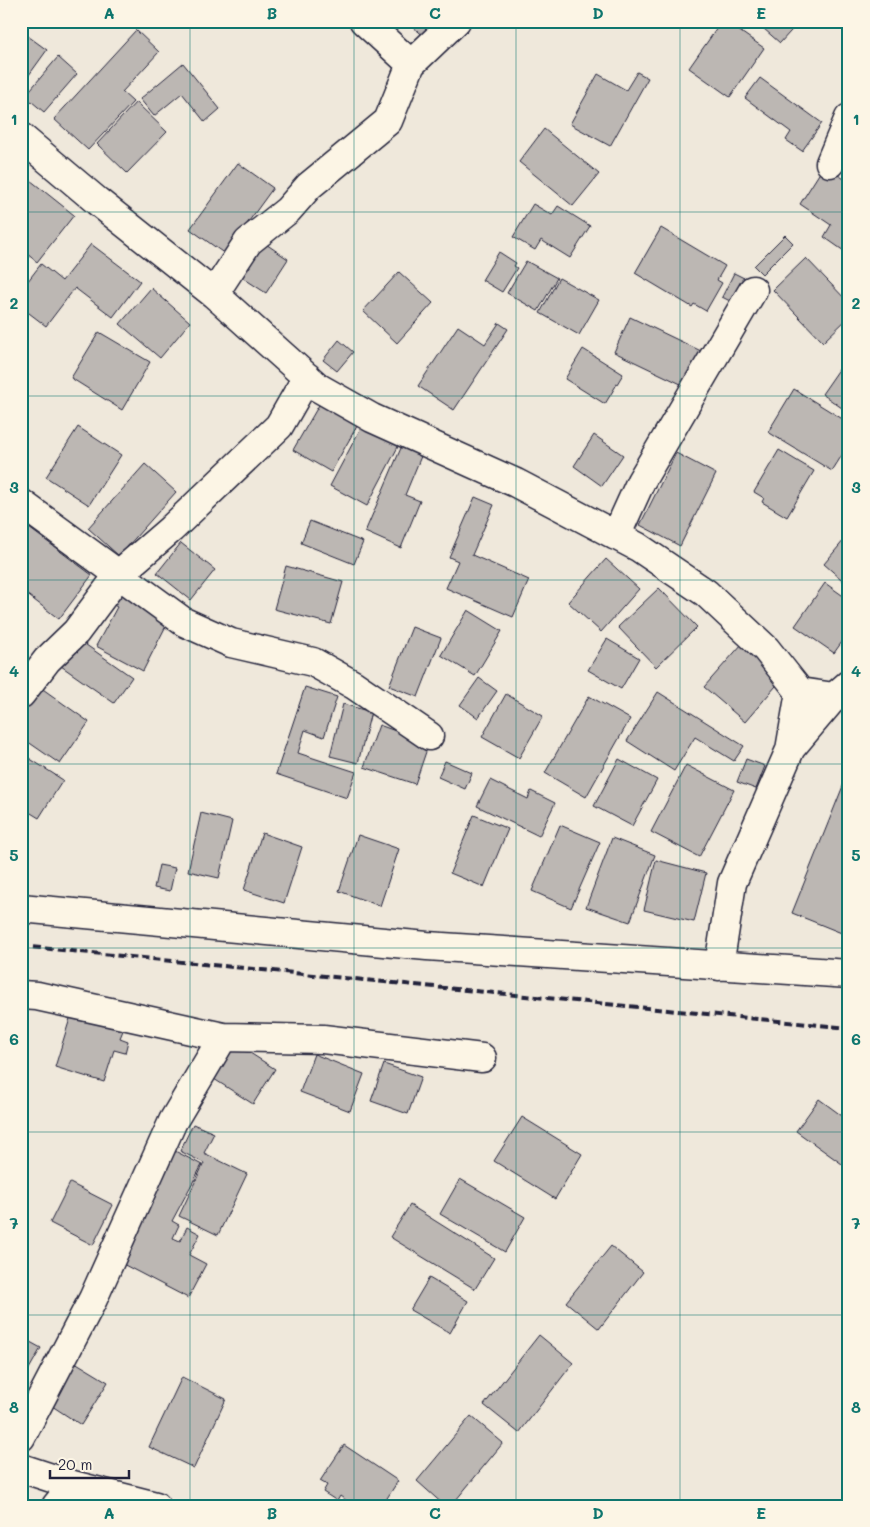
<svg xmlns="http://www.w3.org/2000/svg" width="870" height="1527" viewBox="0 0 870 1527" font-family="Mali,sans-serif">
	<rect width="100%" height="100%" fill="#efe8db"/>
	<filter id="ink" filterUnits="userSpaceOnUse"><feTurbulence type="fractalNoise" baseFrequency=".02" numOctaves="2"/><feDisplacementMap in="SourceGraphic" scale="10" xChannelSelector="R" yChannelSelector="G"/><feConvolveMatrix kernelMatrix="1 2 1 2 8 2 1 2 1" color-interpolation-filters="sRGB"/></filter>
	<g filter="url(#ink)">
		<path fill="#bcb7b3" stroke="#22223b" d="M 406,21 L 438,21 L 425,37 Z
			M 722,21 L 725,21 L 764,48 L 730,97 L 689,68 Z
			M 755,21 L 800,21 L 780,43 Z
			M 136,30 L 159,52 L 122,92 L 133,102 L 88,150 L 54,119 Z
			M 21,31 L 47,50 L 21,86 Z
			M 58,57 L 77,74 L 44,112 L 25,96 Z
			M 183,63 L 220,109 L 205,122 L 182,93 L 154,116 L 140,99 Z
			M 637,72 L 648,78 L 610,146 L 570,124 L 598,74 L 626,90 Z
			M 760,78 L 822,123 L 802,151 L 786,140 L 791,132 L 745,98 Z
			M 136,102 L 167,132 L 127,173 L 97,144 Z
			M 544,129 L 599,174 L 573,206 L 519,162 Z
			M 238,163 L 273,188 L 225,254 L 190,229 Z
			M 824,166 L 849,182 L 849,244 L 844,251 L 824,237 L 831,225 L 800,204 Z
			M 30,180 L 74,215 L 37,262 L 21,249 L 21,183 Z
			M 533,204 L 552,215 L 558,206 L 590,226 L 570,258 L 541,240 L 535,250 L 513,237 Z
			M 661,228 L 725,266 L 717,280 L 722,283 L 706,311 L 694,304 L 692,307 L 635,273 Z
			M 785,235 L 793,243 L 762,274 L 754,266 Z
			M 260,240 L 288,259 L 266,293 L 237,274 Z
			M 91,244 L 140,281 L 113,317 L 75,288 L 46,326 L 25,310 L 21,314 L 21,290 L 41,264 L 62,281 Z
			M 499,252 L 516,263 L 514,266 L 517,268 L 502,292 L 482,280 Z
			M 806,258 L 849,303 L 849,317 L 823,342 L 773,290 Z
			M 526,261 L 557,278 L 538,311 L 507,293 Z
			M 399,272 L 433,303 L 397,343 L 363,311 Z
			M 734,273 L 748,280 L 736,304 L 722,297 Z
			M 559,278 L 599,300 L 579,335 L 540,313 Z
			M 151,288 L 190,322 L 160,358 L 120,324 Z
			M 630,317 L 701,351 L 685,386 L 614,352 Z
			M 499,323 L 508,329 L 454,410 L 418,386 L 458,326 L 485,344 Z
			M 99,332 L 150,362 L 122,410 L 71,378 Z
			M 339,340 L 353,352 L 337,371 L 323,360 Z
			M 583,349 L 623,374 L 605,404 L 565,379 Z
			M 840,368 L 849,375 L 849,413 L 822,394 Z
			M 794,389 L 849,423 L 849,444 L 832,471 L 768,432 Z
			M 323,398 L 361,419 L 331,472 L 293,450 Z
			M 364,422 L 401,441 L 367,506 L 330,486 Z
			M 78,427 L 121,455 L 89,505 L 46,477 Z
			M 594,435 L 623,455 L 602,486 L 574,466 Z
			M 404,441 L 424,449 L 405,495 L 420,501 L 401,548 L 365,532 Z
			M 779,450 L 814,471 L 787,517 L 762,502 L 764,498 L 754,492 Z
			M 676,453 L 716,474 L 680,546 L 640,525 Z
			M 145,464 L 176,492 L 119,556 L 88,528 Z
			M 475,497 L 494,505 L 472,555 L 529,580 L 513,617 L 446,588 L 458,561 L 449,557 Z
			M 310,521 L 363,542 L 354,564 L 301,543 Z
			M 21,522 L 92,575 L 59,619 L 21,590 Z
			M 844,540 L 849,544 L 849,586 L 824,564 Z
			M 181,543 L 215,570 L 191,600 L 157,573 Z
			M 606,559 L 639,589 L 601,632 L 568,602 Z
			M 286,566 L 343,582 L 331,624 L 274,609 Z
			M 825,583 L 849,600 L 849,632 L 834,653 L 795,626 Z
			M 118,588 L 171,616 L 143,671 L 96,646 L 117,607 L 110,603 Z
			M 659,588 L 697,627 L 656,667 L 618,627 Z
			M 468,610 L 502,631 L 475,676 L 441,655 Z
			M 412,627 L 441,638 L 418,697 L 389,686 Z
			M 607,639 L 639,658 L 621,689 L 588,670 Z
			M 79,640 L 132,677 L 114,703 L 61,666 Z
			M 742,644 L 782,679 L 745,722 L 704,687 Z
			M 479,678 L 497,691 L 478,718 L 460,705 Z
			M 40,687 L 89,722 L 60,764 L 21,737 L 21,715 Z
			M 305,687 L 337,697 L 324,737 L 305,730 L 298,753 L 356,772 L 347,798 L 276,774 Z
			M 658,692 L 744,746 L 734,761 L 695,737 L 674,771 L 627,741 Z
			M 506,694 L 543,716 L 519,758 L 482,737 Z
			M 589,696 L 630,719 L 586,797 L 545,773 Z
			M 343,704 L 371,712 L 358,763 L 330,756 Z
			M 379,725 L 429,743 L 415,784 L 364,767 Z
			M 21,753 L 63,780 L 39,818 L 21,807 Z
			M 619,759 L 657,780 L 632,826 L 594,806 Z
			M 746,759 L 765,766 L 756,789 L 737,782 Z
			M 445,761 L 472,773 L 465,789 L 438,777 Z
			M 686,765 L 734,790 L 699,857 L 651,832 Z
			M 849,771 L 849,936 L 792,913 Z
			M 490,780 L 528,799 L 531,791 L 555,803 L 539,836 L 477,806 Z
			M 201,813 L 232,821 L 219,878 L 188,871 Z
			M 474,815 L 508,829 L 484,887 L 450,873 Z
			M 560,825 L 600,842 L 571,908 L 532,891 Z
			M 262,833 L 302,847 L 284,903 L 244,890 Z
			M 358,835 L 399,849 L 380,906 L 339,891 Z
			M 612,838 L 655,855 L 630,922 L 586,907 Z
			M 656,860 L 706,873 L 694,922 L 644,910 Z
			M 159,865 L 175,868 L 170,891 L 154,888 Z
			M 72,1012 L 124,1028 L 120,1038 L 128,1041 L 125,1053 L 114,1050 L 104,1082 L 55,1067 Z
			M 236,1044 L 275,1069 L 253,1104 L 214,1079 Z
			M 314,1054 L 364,1074 L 350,1111 L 300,1092 Z
			M 384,1064 L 421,1077 L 408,1114 L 371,1101 Z
			M 819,1099 L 849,1121 L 849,1169 L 796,1131 Z
			M 522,1117 L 582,1154 L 555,1199 L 494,1161 Z
			M 193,1124 L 214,1133 L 204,1153 L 247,1174 L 218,1235 L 179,1216 L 204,1163 L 180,1151 Z
			M 175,1151 L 202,1165 L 172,1221 L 179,1225 L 173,1238 L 180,1241 L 187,1227 L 200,1234 L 189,1255 L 206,1264 L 188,1298 L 117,1261 Z
			M 460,1179 L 525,1217 L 505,1252 L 440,1214 Z
			M 70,1183 L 113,1205 L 93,1245 L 50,1223 Z
			M 410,1205 L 494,1258 L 475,1289 L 390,1237 Z
			M 611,1246 L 643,1272 L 599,1329 L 566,1302 Z
			M 429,1278 L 468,1301 L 450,1333 L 410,1310 Z
			M 539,1335 L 573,1363 L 519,1433 L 484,1405 Z
			M 21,1337 L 41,1348 L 21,1383 Z
			M 75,1362 L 108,1382 L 81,1425 L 49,1404 Z
			M 182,1377 L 226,1399 L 194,1468 L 149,1447 Z
			M 471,1416 L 503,1443 L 451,1506 L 445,1506 L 417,1481 Z
			M 344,1445 L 398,1481 L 382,1506 L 354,1506 L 340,1496 L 337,1501 L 323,1492 L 327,1485 L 320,1481 Z"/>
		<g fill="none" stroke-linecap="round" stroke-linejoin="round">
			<g stroke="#22223b" stroke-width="31">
				<path id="minor" d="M 364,21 L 411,64
					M 21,137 L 97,201 L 214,294 L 319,388 L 372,418 L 516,483 L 638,547 L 706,593 L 766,649 L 800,692 L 834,697
					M 830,163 L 849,118
					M 214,294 L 248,242 L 288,210 L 309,186 L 388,121 L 411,64 L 456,21
					M 21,503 L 184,622 L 231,643 L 313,662 L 354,685 L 429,736
					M 616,536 L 641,481 L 753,290
					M 21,694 L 47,660 L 76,632 L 120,573 L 171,529 L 279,426 L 307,377
					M 791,748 L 834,697 L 849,684
					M 21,908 L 427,946 L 849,974
					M 719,966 L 732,883 L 790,750 L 800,692
					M 21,995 L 37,996 L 223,1037 L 323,1039 L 482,1058
					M 21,1437 L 93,1299 L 173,1121 L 223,1037
					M 21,1468 L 73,1485 L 156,1506
					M 56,1506 L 73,1485"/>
			</g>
			<use href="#minor" stroke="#fcf5e5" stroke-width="28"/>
			<path stroke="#22223b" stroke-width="4" stroke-dasharray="8 4" stroke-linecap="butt" d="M 21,946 L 849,1028"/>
		</g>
	</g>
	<path fill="none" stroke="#0f766e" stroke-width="1" stroke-opacity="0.55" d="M 190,21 L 190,1506M 354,21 L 354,1506M 516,21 L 516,1506M 680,21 L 680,1506M 21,212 L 849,212M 21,396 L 849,396M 21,580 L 849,580M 21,764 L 849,764M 21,948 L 849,948M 21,1132 L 849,1132M 21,1315 L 849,1315"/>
	<rect width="870" height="1527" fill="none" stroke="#fcf5e5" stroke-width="55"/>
	<path d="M50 1470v8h79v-8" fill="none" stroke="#22223b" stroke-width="2.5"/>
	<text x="58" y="1470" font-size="15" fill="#22223b" stroke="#fcf5e5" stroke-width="4" paint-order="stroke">20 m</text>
	<rect x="28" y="28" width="814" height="1472" fill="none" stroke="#0f766e" stroke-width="2"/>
	<g font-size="16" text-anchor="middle" font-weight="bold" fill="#0f766e">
		<text x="109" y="19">A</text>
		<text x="272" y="19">B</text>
		<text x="435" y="19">C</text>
		<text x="598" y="19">D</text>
		<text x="761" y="19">E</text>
		<text x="14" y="125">1</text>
		<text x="856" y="125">1</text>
		<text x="14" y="309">2</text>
		<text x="856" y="309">2</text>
		<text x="14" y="493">3</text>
		<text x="856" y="493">3</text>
		<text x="14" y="677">4</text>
		<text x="856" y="677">4</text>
		<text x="14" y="861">5</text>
		<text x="856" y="861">5</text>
		<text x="14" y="1045">6</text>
		<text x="856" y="1045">6</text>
		<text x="14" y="1229">7</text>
		<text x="856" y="1229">7</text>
		<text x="14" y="1413">8</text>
		<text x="856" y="1413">8</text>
		<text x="109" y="1519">A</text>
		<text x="272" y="1519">B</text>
		<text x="435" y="1519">C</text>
		<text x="598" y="1519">D</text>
		<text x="761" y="1519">E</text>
	</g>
</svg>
